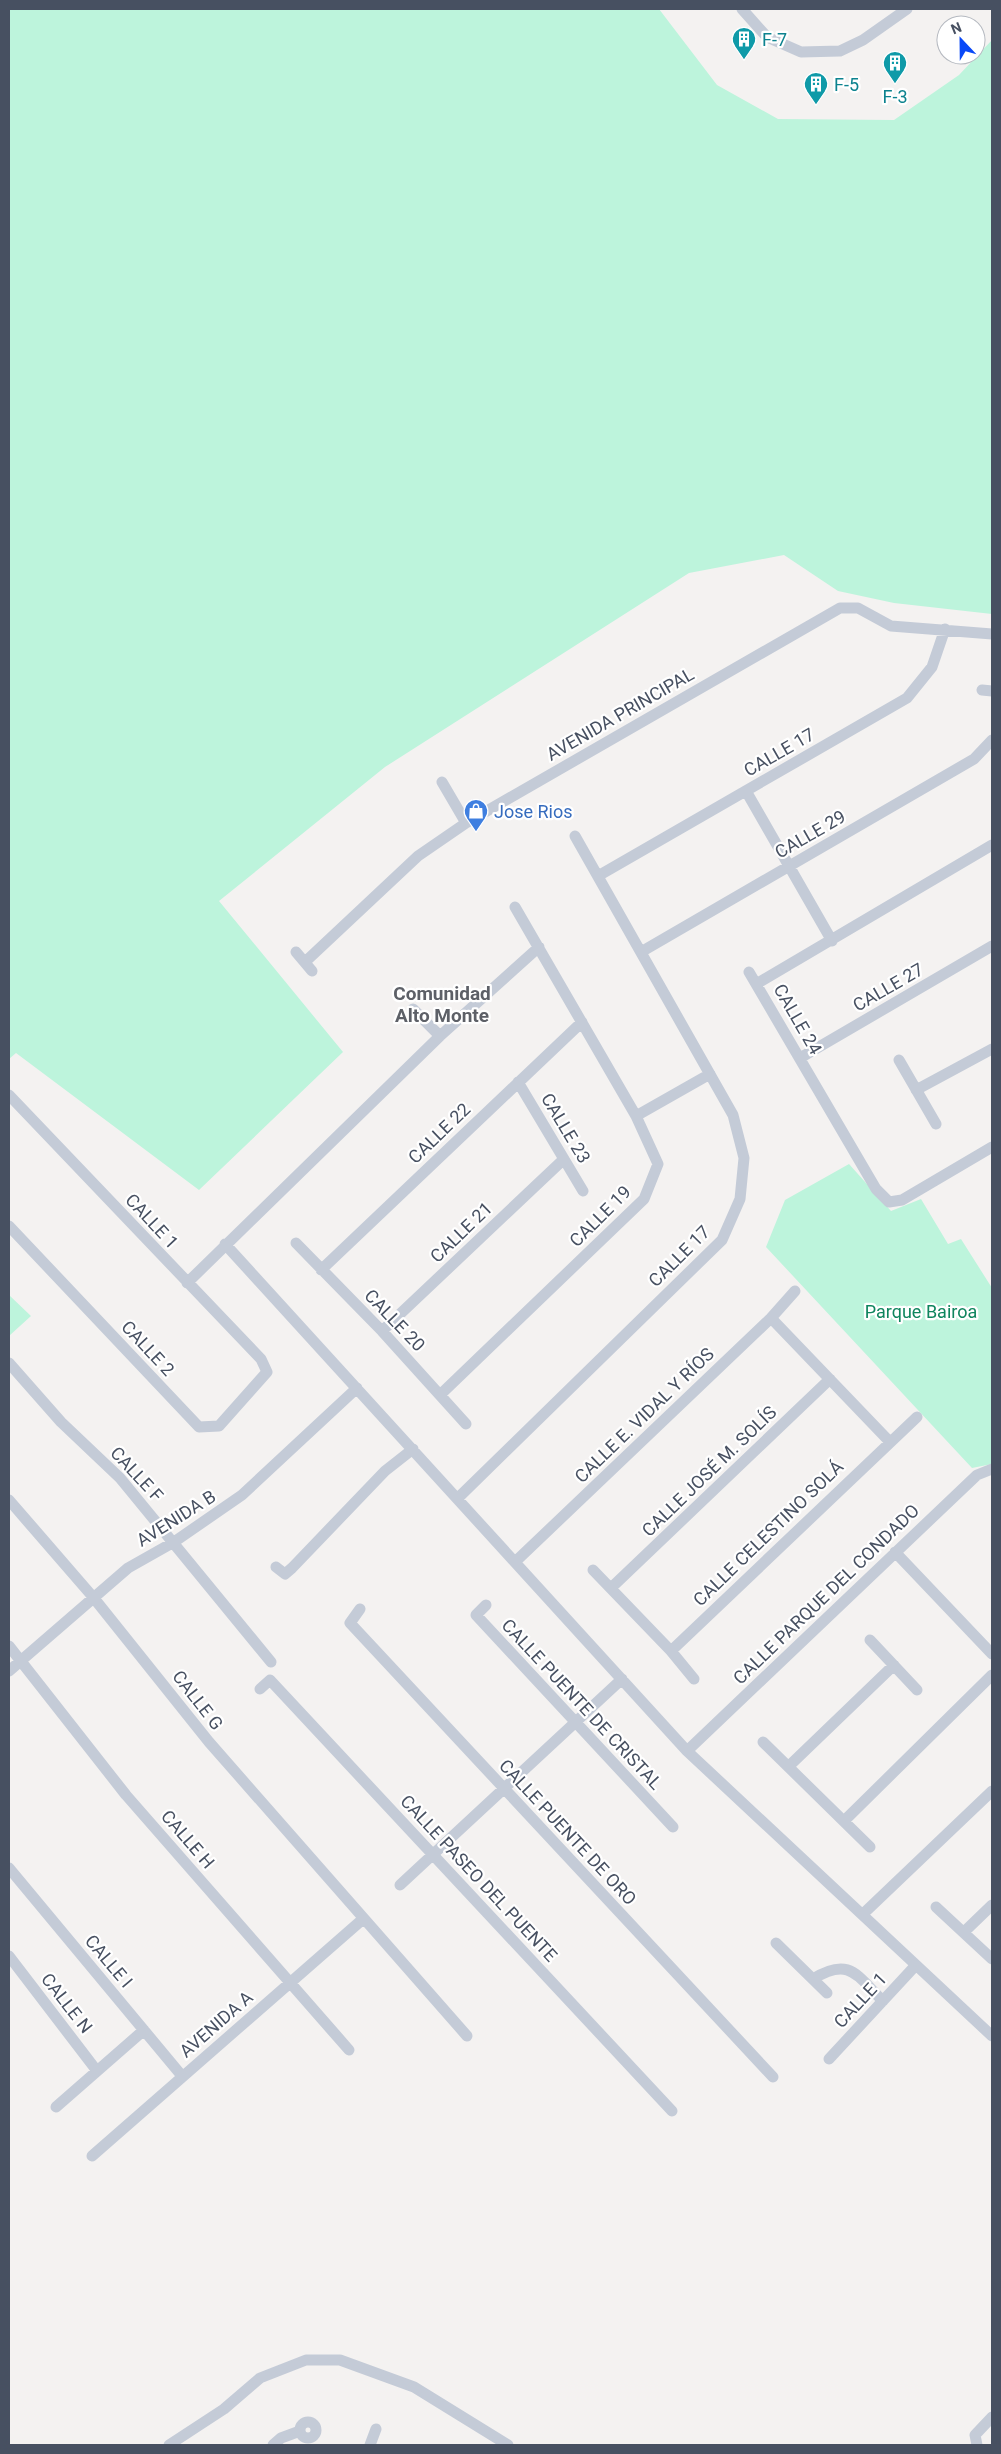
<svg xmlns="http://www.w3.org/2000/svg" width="1001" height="2454" viewBox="0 0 1001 2454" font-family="Roboto,sans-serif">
	<rect width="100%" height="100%" fill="#f4f2f1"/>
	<path fill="#bdf4dc" d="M 9,9 L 659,9 L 717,85 L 778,119 L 894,120 L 959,75 L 992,40 L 992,614 L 894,603 L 838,591 L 784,555 L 689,573 L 385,767 L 219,901 L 343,1052 L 199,1190 L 16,1053 L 9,1059 Z
		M 849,1164 L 891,1211 L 921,1199 L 948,1244 L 961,1239 L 992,1288 L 992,1464 L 972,1468 L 766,1247 L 785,1200 Z
		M 9,1295 L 31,1316 L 9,1336 Z"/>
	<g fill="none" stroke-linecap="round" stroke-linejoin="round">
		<path stroke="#c4cbd7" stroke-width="11" d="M 742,9 L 767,37 L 801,52 L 840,51 L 863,40 L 907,9
			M 982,690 L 992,691
			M 442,782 L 466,823
			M 746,791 L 832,941
			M 598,876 L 907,698 L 932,667 L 945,629
			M 296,952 L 312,971
			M 641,952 L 974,759 L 992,740
			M 305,962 L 418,856 L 466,823 L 840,608 L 858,608 L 891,626 L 992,634
			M 749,972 L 876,1189 L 889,1202 L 902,1200 L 992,1147
			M 758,983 L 992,845
			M 413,1009 L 440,1036
			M 800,1058 L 992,946
			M 899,1060 L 936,1124
			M 518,1082 L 583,1191
			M 916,1090 L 992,1049
			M 9,1095 L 261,1359 L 267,1372 L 219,1426 L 199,1427 L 9,1226
			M 636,1116 L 710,1074
			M 296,1243 L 382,1331 L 466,1424
			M 225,1244 L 687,1751 L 992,2036
			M 321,1270 L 582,1022
			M 187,1283 L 440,1036 L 539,947
			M 771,1318 L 889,1441
			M 382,1331 L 564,1159
			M 9,1363 L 61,1422 L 120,1478 L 271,1662
			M 441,1394 L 644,1199 L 658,1164 L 636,1116 L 515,907
			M 458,1498 L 722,1240 L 740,1199 L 744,1158 L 733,1115 L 575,836
			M 9,1500 L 93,1597 L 209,1742 L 467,2036
			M 895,1552 L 992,1654
			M 515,1562 L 771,1318 L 795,1291
			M 276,1567 L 285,1574 L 292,1568 L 385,1471 L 413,1449
			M 593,1570 L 671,1651 L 694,1679
			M 611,1588 L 830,1379
			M 486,1605 L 476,1615 L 673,1827
			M 360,1609 L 350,1623 L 773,2077
			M 870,1640 L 917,1690
			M 9,1646 L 126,1795 L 349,2050
			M 671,1651 L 917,1417
			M 9,1671 L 128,1568 L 174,1542 L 242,1495 L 357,1388
			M 260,1689 L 270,1680 L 672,2111
			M 763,1742 L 870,1847
			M 687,1751 L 977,1475 L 992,1469
			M 789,1766 L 894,1665
			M 845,1820 L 992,1675
			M 9,1868 L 182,2076
			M 400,1885 L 622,1679
			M 936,1907 L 992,1959
			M 863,1914 L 992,1791
			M 964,1932 L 992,1905
			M 776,1943 L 827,1993
			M 9,1956 L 97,2071
			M 813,1979 C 850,1956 857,1976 883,2001
			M 829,2059 L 916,1965
			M 56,2107 L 144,2030
			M 92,2156 L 363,1919
			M300 2430a8 8 0 1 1 16 0a8 8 0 1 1-16 0Z
			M 169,2445 L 224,2409 L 260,2378 L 306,2360 L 340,2360 L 414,2387 L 508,2445
			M 273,2445 L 281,2438 L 300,2431
			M 370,2445 L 376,2429
			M 977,2445 L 975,2435 L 992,2417"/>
	</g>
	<defs>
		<g id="building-pin" transform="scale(1.25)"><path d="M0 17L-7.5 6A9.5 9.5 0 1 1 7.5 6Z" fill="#0f9aa8" stroke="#fff"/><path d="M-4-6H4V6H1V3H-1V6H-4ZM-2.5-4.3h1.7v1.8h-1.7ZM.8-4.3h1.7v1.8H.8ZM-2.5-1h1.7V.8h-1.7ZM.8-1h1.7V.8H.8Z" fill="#fff"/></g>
		<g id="shop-pin" transform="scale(1.25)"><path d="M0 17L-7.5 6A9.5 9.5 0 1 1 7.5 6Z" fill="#3f7fe0" stroke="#fff"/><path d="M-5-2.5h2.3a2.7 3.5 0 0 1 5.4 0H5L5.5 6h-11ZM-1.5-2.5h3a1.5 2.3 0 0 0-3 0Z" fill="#fff"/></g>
	</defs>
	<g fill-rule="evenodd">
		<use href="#building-pin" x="744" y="39"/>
		<use href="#building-pin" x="895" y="63"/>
		<use href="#building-pin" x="816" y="84"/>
		<use href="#shop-pin" x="476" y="811"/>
	</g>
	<g text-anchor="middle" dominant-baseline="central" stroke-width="4.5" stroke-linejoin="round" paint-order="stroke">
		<g font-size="18" fill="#0d838f" stroke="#fff" text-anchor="start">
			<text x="762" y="39">F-7</text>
			<text x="834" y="84">F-5</text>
			<text x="895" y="96" text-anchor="middle">F-3</text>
		</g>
		<g font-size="18" fill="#475061" stroke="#fff">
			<text transform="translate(620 714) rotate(-30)">AVENIDA PRINCIPAL</text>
			<text transform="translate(779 752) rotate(-30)">CALLE 17</text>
			<text transform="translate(810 834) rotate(-30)">CALLE 29</text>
			<text transform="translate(888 987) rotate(-30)">CALLE 27</text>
			<text transform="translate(798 1019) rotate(60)">CALLE 24</text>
			<text transform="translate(566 1128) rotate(59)">CALLE 23</text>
			<text transform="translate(439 1133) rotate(-44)">CALLE 22</text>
			<text transform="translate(600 1216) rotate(-45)">CALLE 19</text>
			<text transform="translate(152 1221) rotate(47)">CALLE 1</text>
			<text transform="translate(461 1232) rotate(-44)">CALLE 21</text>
			<text transform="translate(679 1256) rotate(-45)">CALLE 17</text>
			<text transform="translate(395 1320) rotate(46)">CALLE 20</text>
			<text transform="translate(148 1348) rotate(47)">CALLE 2</text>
			<text transform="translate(644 1415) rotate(-44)">CALLE E. VIDAL Y RÍOS</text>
			<text transform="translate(709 1471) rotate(-44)">CALLE JOSÉ M. SOLÍS</text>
			<text transform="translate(137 1474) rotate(47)">CALLE F</text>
			<text transform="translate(176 1518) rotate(-32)">AVENIDA B</text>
			<text transform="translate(768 1533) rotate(-44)">CALLE CELESTINO SOLÁ</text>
			<text transform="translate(826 1594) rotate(-44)">CALLE PARQUE DEL CONDADO</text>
			<text transform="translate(198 1700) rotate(52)">CALLE G</text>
			<text transform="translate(582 1704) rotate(47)">CALLE PUENTE DE CRISTAL</text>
			<text transform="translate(568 1832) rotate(47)">CALLE PUENTE DE ORO</text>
			<text transform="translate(188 1839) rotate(49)">CALLE H</text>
			<text transform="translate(479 1878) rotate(47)">CALLE PASEO DEL PUENTE</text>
			<text transform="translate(109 1961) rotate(50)">CALLE I</text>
			<text transform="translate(860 2000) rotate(-47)">CALLE 1</text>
			<text transform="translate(67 2003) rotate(52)">CALLE N</text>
			<text transform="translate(216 2024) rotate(-41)">AVENIDA A</text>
		</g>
		<g font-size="18" fill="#366cbe" stroke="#fff" text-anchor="start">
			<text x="494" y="811">Jose Rios</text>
		</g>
		<g font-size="18" fill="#0f855e" stroke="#fff">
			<text x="921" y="1311">Parque Bairoa</text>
		</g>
		<g font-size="19" font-weight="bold" fill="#5d6067" stroke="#fff">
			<text x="442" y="993">Comunidad<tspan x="442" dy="22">Alto Monte</tspan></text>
		</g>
	</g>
	<rect width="1001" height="2454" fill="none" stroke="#475061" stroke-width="20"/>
	<g transform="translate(961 40) rotate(338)"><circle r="24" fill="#ffffff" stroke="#b5b9c0"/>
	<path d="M0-4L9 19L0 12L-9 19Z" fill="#0948f7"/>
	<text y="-8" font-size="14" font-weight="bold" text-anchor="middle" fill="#475061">N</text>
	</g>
</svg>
